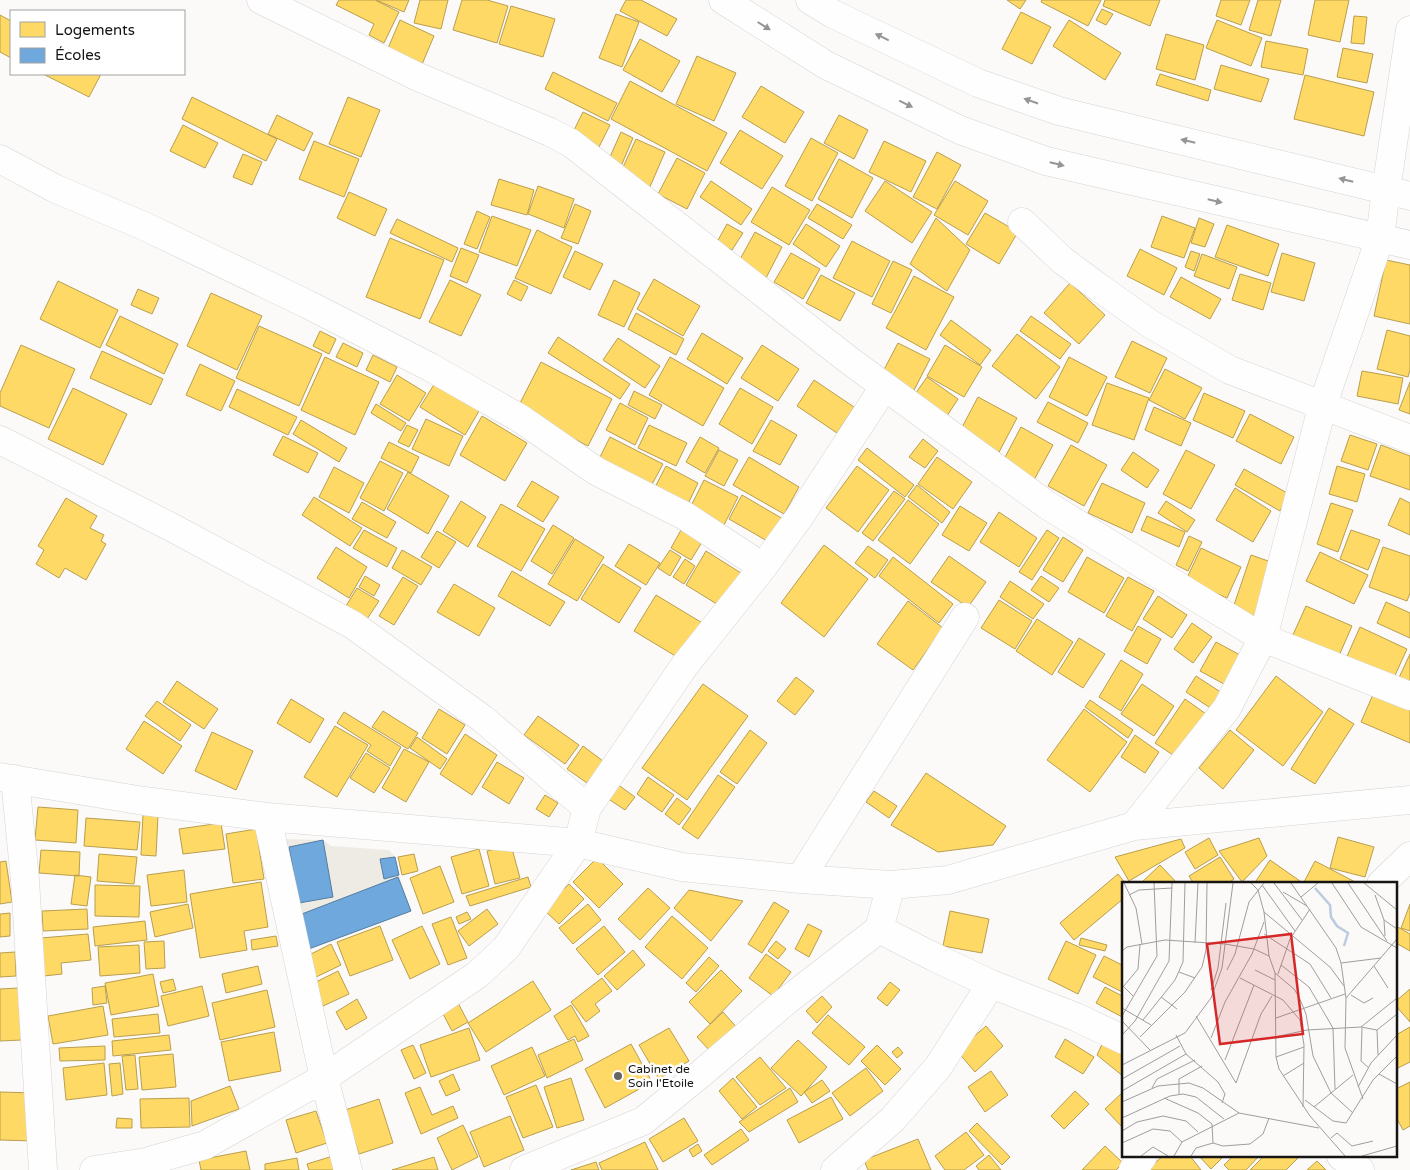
<svg xmlns="http://www.w3.org/2000/svg" width="1410" height="1170" viewBox="0 0 1410 1170" font-family="'Varela Round',sans-serif">
	<rect width="100%" height="100%" fill="#fbfaf9"/>
	<path fill="#eeebe5" d="M 282,839 L 323,840 L 331,846 L 389,850 L 395,857 L 399,875 L 411,911 L 306,950 Z"/>
	<path fill="#ffd966" stroke="#b99e4d" d="M 339,0 L 375,0 L 399,12 L 384,43 L 369,35 L 374,24 L 336,5 Z
		M 376,0 L 409,0 L 404,12 Z
		M 420,0 L 448,0 L 441,29 L 414,23 Z
		M 462,0 L 487,0 L 508,6 L 497,43 L 453,30 Z
		M 626,0 L 641,0 L 677,19 L 667,36 L 620,11 Z
		M 1007,0 L 1026,0 L 1020,9 Z
		M 1042,0 L 1101,0 L 1088,26 L 1041,2 Z
		M 1105,0 L 1160,0 L 1150,26 L 1103,6 Z
		M 1221,0 L 1250,0 L 1241,25 L 1216,16 Z
		M 1258,0 L 1281,0 L 1271,36 L 1249,30 Z
		M 1315,0 L 1349,0 L 1340,42 L 1308,35 Z
		M 511,6 L 555,19 L 543,57 L 499,44 Z
		M 1102,9 L 1113,14 L 1106,25 L 1096,20 Z
		M 1021,12 L 1051,27 L 1032,64 L 1002,49 Z
		M 616,14 L 639,22 L 622,67 L 599,58 Z
		M 0,15 L 11,21 L 11,58 L 0,52 Z
		M 1354,16 L 1367,17 L 1364,44 L 1351,43 Z
		M 400,20 L 434,36 L 420,69 L 386,53 Z
		M 1069,20 L 1121,53 L 1105,80 L 1053,46 Z
		M 1217,20 L 1262,38 L 1251,66 L 1206,48 Z
		M 1166,34 L 1204,45 L 1195,80 L 1156,69 Z
		M 640,39 L 680,61 L 662,92 L 623,70 Z
		M 1266,41 L 1308,49 L 1303,75 L 1261,67 Z
		M 1343,48 L 1373,54 L 1367,83 L 1337,77 Z
		M 697,56 L 736,73 L 714,121 L 676,104 Z
		M 1221,65 L 1269,79 L 1261,102 L 1214,89 Z
		M 553,72 L 617,103 L 608,121 L 545,89 Z
		M 43,74 L 101,74 L 89,97 Z
		M 1160,74 L 1211,90 L 1208,101 L 1156,85 Z
		M 1305,75 L 1374,92 L 1364,136 L 1294,119 Z
		M 630,81 L 727,133 L 707,171 L 611,119 Z
		M 761,86 L 804,112 L 785,143 L 742,117 Z
		M 192,97 L 277,139 L 266,161 L 182,119 Z
		M 348,97 L 380,110 L 361,157 L 329,144 Z
		M 583,112 L 610,125 L 597,151 L 570,138 Z
		M 277,115 L 313,133 L 304,151 L 268,134 Z
		M 839,115 L 868,130 L 854,159 L 824,143 Z
		M 183,125 L 218,143 L 205,168 L 170,151 Z
		M 740,130 L 783,156 L 762,189 L 720,163 Z
		M 621,132 L 633,138 L 619,171 L 606,166 Z
		M 811,138 L 838,153 L 812,201 L 785,186 Z
		M 636,139 L 665,152 L 649,189 L 619,176 Z
		M 314,141 L 359,159 L 344,197 L 299,179 Z
		M 884,141 L 926,161 L 911,192 L 869,172 Z
		M 937,152 L 961,165 L 937,209 L 913,197 Z
		M 243,154 L 262,162 L 252,185 L 233,177 Z
		M 677,158 L 705,173 L 687,209 L 658,194 Z
		M 839,159 L 873,178 L 852,218 L 818,199 Z
		M 499,179 L 534,190 L 527,215 L 491,205 Z
		M 711,181 L 752,209 L 741,225 L 700,197 Z
		M 885,181 L 932,212 L 912,243 L 865,211 Z
		M 955,181 L 988,201 L 968,235 L 934,215 Z
		M 538,186 L 574,199 L 564,228 L 528,214 Z
		M 772,187 L 810,210 L 789,245 L 751,222 Z
		M 349,192 L 387,209 L 375,236 L 337,218 Z
		M 575,204 L 591,211 L 578,244 L 561,238 Z
		M 817,204 L 852,225 L 843,239 L 808,218 Z
		M 477,211 L 490,217 L 477,249 L 464,244 Z
		M 985,213 L 1018,232 L 999,264 L 966,244 Z
		M 492,216 L 531,230 L 517,266 L 479,252 Z
		M 1162,216 L 1195,228 L 1184,258 L 1151,247 Z
		M 936,218 L 970,250 L 947,291 L 910,264 Z
		M 1199,218 L 1214,224 L 1205,247 L 1191,243 Z
		M 397,219 L 458,248 L 452,262 L 390,233 Z
		M 727,224 L 743,233 L 732,250 L 717,242 Z
		M 806,224 L 840,246 L 826,267 L 793,244 Z
		M 1227,225 L 1279,244 L 1268,276 L 1215,257 Z
		M 537,230 L 572,247 L 551,294 L 515,278 Z
		M 755,232 L 782,247 L 766,278 L 738,263 Z
		M 390,238 L 444,260 L 420,319 L 366,297 Z
		M 852,241 L 890,261 L 872,297 L 833,278 Z
		M 461,248 L 479,255 L 467,283 L 450,276 Z
		M 1140,249 L 1177,268 L 1164,295 L 1127,276 Z
		M 575,251 L 603,264 L 590,290 L 563,277 Z
		M 1191,251 L 1200,254 L 1194,271 L 1185,267 Z
		M 791,253 L 820,269 L 803,299 L 774,282 Z
		M 1282,253 L 1315,263 L 1304,301 L 1271,292 Z
		M 1202,254 L 1237,267 L 1229,289 L 1194,276 Z
		M 1386,260 L 1410,265 L 1410,324 L 1374,316 Z
		M 893,261 L 912,270 L 891,313 L 872,304 Z
		M 1240,274 L 1271,283 L 1263,310 L 1232,300 Z
		M 821,275 L 855,293 L 840,321 L 806,303 Z
		M 914,276 L 954,297 L 926,350 L 886,328 Z
		M 1181,277 L 1221,299 L 1210,319 L 1170,297 Z
		M 654,279 L 700,306 L 683,336 L 637,309 Z
		M 450,280 L 481,295 L 461,336 L 429,322 Z
		M 514,280 L 528,287 L 521,301 L 507,294 Z
		M 614,280 L 640,293 L 624,327 L 598,315 Z
		M 58,281 L 118,310 L 100,348 L 40,319 Z
		M 1070,283 L 1105,315 L 1079,344 L 1044,313 Z
		M 138,289 L 159,298 L 152,314 L 131,305 Z
		M 211,293 L 262,316 L 237,370 L 187,346 Z
		M 636,313 L 684,339 L 676,355 L 628,329 Z
		M 120,316 L 178,344 L 164,374 L 106,345 Z
		M 1031,316 L 1071,344 L 1060,359 L 1020,331 Z
		M 951,320 L 991,350 L 980,365 L 940,335 Z
		M 259,326 L 322,354 L 299,406 L 236,378 Z
		M 1387,330 L 1410,336 L 1410,370 L 1408,377 L 1377,369 Z
		M 320,331 L 336,339 L 329,354 L 313,346 Z
		M 702,333 L 743,358 L 727,384 L 687,359 Z
		M 1017,334 L 1060,367 L 1036,399 L 992,366 Z
		M 558,337 L 630,384 L 620,399 L 548,353 Z
		M 618,338 L 660,366 L 645,388 L 603,360 Z
		M 1132,341 L 1167,358 L 1150,393 L 1115,377 Z
		M 343,343 L 363,353 L 357,367 L 336,357 Z
		M 898,343 L 930,359 L 910,398 L 878,381 Z
		M 21,345 L 75,369 L 49,428 L 0,406 L 0,393 Z
		M 762,345 L 799,369 L 778,401 L 741,378 Z
		M 945,345 L 982,367 L 964,397 L 927,376 Z
		M 102,351 L 163,379 L 151,405 L 90,378 Z
		M 373,355 L 397,367 L 390,382 L 366,370 Z
		M 325,357 L 379,382 L 355,435 L 301,410 Z
		M 670,357 L 724,388 L 703,426 L 649,395 Z
		M 1069,357 L 1107,377 L 1087,416 L 1049,397 Z
		M 541,362 L 612,399 L 588,446 L 517,409 Z
		M 200,364 L 235,381 L 221,411 L 186,395 Z
		M 1165,369 L 1202,388 L 1185,419 L 1149,400 Z
		M 1362,371 L 1403,378 L 1398,404 L 1357,396 Z
		M 397,375 L 426,393 L 409,421 L 380,404 Z
		M 927,377 L 958,399 L 943,422 L 911,400 Z
		M 814,380 L 854,407 L 837,433 L 797,406 Z
		M 1410,382 L 1410,414 L 1399,410 Z
		M 435,383 L 479,411 L 465,435 L 420,407 Z
		M 1107,383 L 1149,398 L 1134,440 L 1092,425 Z
		M 73,388 L 127,414 L 103,465 L 48,439 Z
		M 740,388 L 773,407 L 752,444 L 719,424 Z
		M 237,389 L 297,417 L 288,435 L 229,407 Z
		M 634,391 L 662,405 L 655,419 L 628,405 Z
		M 1204,393 L 1245,411 L 1233,438 L 1193,420 Z
		M 978,397 L 1017,418 L 998,454 L 959,433 Z
		M 1048,402 L 1088,423 L 1078,443 L 1037,422 Z
		M 620,403 L 648,418 L 635,445 L 606,430 Z
		M 376,404 L 406,423 L 401,431 L 371,413 Z
		M 1154,407 L 1191,423 L 1181,446 L 1145,430 Z
		M 1250,414 L 1294,437 L 1281,464 L 1236,441 Z
		M 482,416 L 527,443 L 505,481 L 460,455 Z
		M 426,419 L 463,436 L 449,466 L 412,449 Z
		M 301,420 L 347,448 L 339,462 L 293,434 Z
		M 771,420 L 797,435 L 780,465 L 753,451 Z
		M 407,425 L 418,430 L 409,447 L 398,442 Z
		M 649,425 L 687,443 L 676,466 L 638,448 Z
		M 1021,427 L 1053,445 L 1034,480 L 1002,463 Z
		M 1350,435 L 1377,444 L 1368,470 L 1341,461 Z
		M 283,436 L 318,453 L 308,473 L 273,455 Z
		M 610,437 L 663,464 L 650,488 L 598,461 Z
		M 700,437 L 719,448 L 705,473 L 686,462 Z
		M 923,439 L 938,451 L 925,468 L 909,457 Z
		M 389,442 L 419,457 L 411,473 L 381,458 Z
		M 1071,445 L 1107,465 L 1084,506 L 1048,486 Z
		M 1381,445 L 1410,456 L 1410,490 L 1370,476 Z
		M 867,448 L 914,485 L 905,497 L 858,460 Z
		M 719,450 L 738,460 L 724,486 L 705,476 Z
		M 1186,450 L 1215,465 L 1191,509 L 1163,494 Z
		M 1133,452 L 1159,470 L 1147,488 L 1121,470 Z
		M 749,457 L 799,487 L 784,514 L 733,485 Z
		M 937,457 L 972,482 L 953,509 L 918,484 Z
		M 380,461 L 403,473 L 384,511 L 360,498 Z
		M 666,466 L 698,483 L 685,510 L 652,493 Z
		M 857,466 L 889,490 L 858,532 L 826,508 Z
		M 1337,466 L 1365,474 L 1357,502 L 1329,494 Z
		M 334,467 L 364,483 L 349,513 L 319,497 Z
		M 1244,469 L 1289,494 L 1280,511 L 1235,485 Z
		M 408,472 L 449,496 L 428,534 L 387,509 Z
		M 704,480 L 738,497 L 724,525 L 690,508 Z
		M 532,481 L 559,497 L 543,522 L 517,506 Z
		M 1102,483 L 1145,503 L 1132,533 L 1088,513 Z
		M 917,485 L 950,512 L 942,523 L 908,497 Z
		M 1235,488 L 1271,511 L 1253,542 L 1216,520 Z
		M 894,491 L 905,499 L 873,541 L 862,533 Z
		M 742,495 L 783,519 L 769,542 L 729,519 Z
		M 314,497 L 362,528 L 350,546 L 302,515 Z
		M 66,498 L 97,516 L 90,528 L 104,535 L 101,541 L 106,544 L 86,580 L 65,568 L 59,578 L 36,564 L 44,550 L 38,546 Z
		M 1400,498 L 1410,503 L 1410,535 L 1388,525 Z
		M 908,500 L 939,524 L 910,564 L 878,540 Z
		M 461,501 L 486,517 L 468,547 L 443,531 Z
		M 1166,501 L 1195,520 L 1187,532 L 1158,513 Z
		M 362,502 L 396,522 L 387,538 L 352,519 Z
		M 1331,503 L 1353,510 L 1338,552 L 1317,544 Z
		M 501,504 L 545,529 L 521,571 L 477,546 Z
		M 960,506 L 987,523 L 969,551 L 942,535 Z
		M 999,512 L 1037,538 L 1019,567 L 980,542 Z
		M 1147,516 L 1185,532 L 1179,547 L 1141,530 Z
		M 553,525 L 574,538 L 552,574 L 531,561 Z
		M 364,530 L 397,548 L 387,567 L 353,548 Z
		M 681,530 L 702,542 L 691,560 L 671,548 Z
		M 1047,530 L 1059,538 L 1032,580 L 1019,572 Z
		M 1351,530 L 1380,540 L 1368,570 L 1340,559 Z
		M 437,531 L 456,542 L 439,568 L 421,557 Z
		M 1189,536 L 1202,542 L 1188,571 L 1176,565 Z
		M 1063,537 L 1083,550 L 1063,582 L 1043,570 Z
		M 575,539 L 604,557 L 577,601 L 548,584 Z
		M 629,544 L 660,563 L 646,585 L 615,566 Z
		M 824,545 L 868,579 L 824,637 L 781,603 Z
		M 868,546 L 888,560 L 875,578 L 855,563 Z
		M 336,547 L 367,567 L 349,598 L 317,578 Z
		M 1383,547 L 1410,556 L 1410,593 L 1407,601 L 1369,587 Z
		M 1201,548 L 1241,567 L 1227,598 L 1186,580 Z
		M 402,550 L 432,567 L 421,585 L 392,568 Z
		M 670,550 L 681,557 L 670,576 L 658,568 Z
		M 706,551 L 741,573 L 720,606 L 686,585 Z
		M 1320,552 L 1368,575 L 1354,604 L 1306,581 Z
		M 1251,555 L 1274,563 L 1255,616 L 1233,608 Z
		M 949,556 L 986,582 L 968,607 L 931,582 Z
		M 893,557 L 953,604 L 939,623 L 879,576 Z
		M 1087,557 L 1124,578 L 1104,613 L 1068,592 Z
		M 685,559 L 695,566 L 684,584 L 673,577 Z
		M 603,564 L 641,588 L 619,623 L 581,599 Z
		M 512,571 L 565,602 L 550,626 L 498,596 Z
		M 365,576 L 380,585 L 374,596 L 359,587 Z
		M 1041,576 L 1059,588 L 1049,602 L 1031,590 Z
		M 403,577 L 418,586 L 394,625 L 379,616 Z
		M 1128,577 L 1154,591 L 1132,631 L 1106,616 Z
		M 1010,581 L 1044,604 L 1033,619 L 1000,597 Z
		M 454,584 L 495,608 L 479,636 L 437,612 Z
		M 357,588 L 379,601 L 367,619 L 346,606 Z
		M 656,595 L 704,624 L 682,660 L 634,631 Z
		M 1158,596 L 1187,615 L 1172,638 L 1143,619 Z
		M 999,600 L 1032,621 L 1015,649 L 981,628 Z
		M 908,601 L 943,628 L 913,670 L 877,644 Z
		M 1386,602 L 1410,613 L 1410,638 L 1377,623 Z
		M 1306,606 L 1352,626 L 1338,658 L 1292,637 Z
		M 1037,619 L 1073,642 L 1052,675 L 1016,651 Z
		M 1192,623 L 1212,637 L 1193,663 L 1174,649 Z
		M 1138,626 L 1161,639 L 1147,664 L 1124,651 Z
		M 1360,627 L 1407,649 L 1392,682 L 1345,661 Z
		M 1079,638 L 1105,654 L 1083,688 L 1058,672 Z
		M 1216,642 L 1240,655 L 1224,684 L 1200,671 Z
		M 1410,654 L 1410,688 L 1397,682 Z
		M 1121,660 L 1143,674 L 1121,711 L 1099,697 Z
		M 1196,676 L 1222,693 L 1212,709 L 1186,692 Z
		M 1276,676 L 1323,712 L 1283,766 L 1236,730 Z
		M 796,677 L 814,691 L 795,715 L 777,701 Z
		M 177,681 L 218,709 L 204,729 L 163,702 Z
		M 703,684 L 748,716 L 687,800 L 642,768 Z
		M 1142,684 L 1174,706 L 1154,736 L 1121,714 Z
		M 1375,690 L 1410,706 L 1410,743 L 1361,722 Z
		M 291,699 L 324,719 L 310,743 L 277,723 Z
		M 1185,699 L 1206,714 L 1176,757 L 1155,743 Z
		M 1090,700 L 1133,730 L 1128,738 L 1085,707 Z
		M 157,701 L 191,725 L 180,741 L 145,716 Z
		M 1329,708 L 1354,724 L 1315,784 L 1291,769 Z
		M 439,709 L 465,725 L 447,754 L 422,738 Z
		M 1084,709 L 1127,742 L 1090,792 L 1047,760 Z
		M 383,711 L 418,733 L 408,749 L 372,727 Z
		M 344,712 L 401,747 L 390,766 L 367,751 L 371,745 L 337,723 Z
		M 538,716 L 579,745 L 565,764 L 524,735 Z
		M 144,721 L 182,746 L 163,774 L 126,749 Z
		M 335,726 L 368,745 L 337,797 L 304,777 Z
		M 750,730 L 767,743 L 737,784 L 720,772 Z
		M 1230,730 L 1254,750 L 1223,789 L 1199,768 Z
		M 212,732 L 253,751 L 236,790 L 195,771 Z
		M 465,734 L 497,755 L 472,795 L 440,774 Z
		M 1135,735 L 1159,752 L 1145,773 L 1121,757 Z
		M 417,737 L 447,759 L 440,769 L 410,748 Z
		M 583,746 L 603,761 L 587,783 L 567,769 Z
		M 404,749 L 429,762 L 406,802 L 382,788 Z
		M 366,753 L 390,768 L 374,793 L 350,778 Z
		M 497,762 L 524,778 L 509,804 L 482,787 Z
		M 926,773 L 1006,826 L 993,845 L 938,852 L 891,825 Z
		M 718,775 L 735,787 L 698,839 L 682,828 Z
		M 648,777 L 674,795 L 662,812 L 637,794 Z
		M 617,784 L 635,797 L 625,810 L 607,798 Z
		M 874,791 L 897,806 L 889,818 L 866,802 Z
		M 545,795 L 558,803 L 549,817 L 536,809 Z
		M 677,798 L 691,809 L 679,825 L 665,814 Z
		M 38,807 L 78,810 L 76,843 L 35,840 Z
		M 143,814 L 158,815 L 156,856 L 141,855 Z
		M 86,818 L 140,822 L 137,850 L 84,846 Z
		M 221,823 L 225,849 L 183,854 L 179,829 Z
		M 256,829 L 264,879 L 233,883 L 226,834 Z
		M 1338,837 L 1374,847 L 1365,877 L 1330,868 Z
		M 1209,838 L 1218,855 L 1195,869 L 1185,852 Z
		M 1259,838 L 1267,856 L 1242,882 L 1219,851 Z
		M 1181,839 L 1185,848 L 1129,881 L 1115,857 Z
		M 511,845 L 520,878 L 495,884 L 487,851 Z
		M 479,849 L 489,886 L 462,894 L 451,857 Z
		M 41,850 L 80,852 L 79,876 L 39,873 Z
		M 99,854 L 137,857 L 134,884 L 97,881 Z
		M 414,854 L 418,871 L 402,875 L 398,857 Z
		M 1220,857 L 1234,879 L 1227,884 L 1194,884 L 1189,876 Z
		M 597,858 L 623,884 L 599,908 L 573,882 Z
		M 1270,860 L 1300,881 L 1298,884 L 1254,884 Z
		M 6,861 L 12,902 L 0,904 L 0,862 Z
		M 1315,861 L 1359,884 L 1303,884 Z
		M 1160,865 L 1178,884 L 1140,884 Z
		M 440,866 L 454,902 L 423,914 L 410,878 Z
		M 184,870 L 187,902 L 151,906 L 147,875 Z
		M 1118,874 L 1126,884 L 1124,884 L 1124,898 L 1074,940 L 1060,923 Z
		M 75,875 L 91,877 L 87,906 L 71,904 Z
		M 528,877 L 531,887 L 470,906 L 466,896 Z
		M 261,882 L 268,927 L 244,931 L 247,950 L 200,958 L 190,894 Z
		M 569,884 L 584,899 L 559,924 L 543,909 Z
		M 95,885 L 140,886 L 139,917 L 95,916 Z
		M 648,888 L 670,908 L 640,940 L 618,919 Z
		M 689,890 L 743,901 L 711,941 L 674,908 Z
		M 774,902 L 789,911 L 762,953 L 748,944 Z
		M 188,904 L 193,928 L 155,937 L 150,912 Z
		M 588,904 L 601,920 L 573,944 L 559,928 Z
		M 1410,904 L 1410,931 L 1401,928 Z
		M 87,909 L 88,929 L 43,931 L 42,911 Z
		M 487,909 L 498,924 L 469,946 L 458,931 Z
		M 950,911 L 989,919 L 982,953 L 943,946 Z
		M 467,912 L 471,919 L 459,924 L 456,917 Z
		M 10,913 L 10,936 L 0,937 L 0,914 Z
		M 672,916 L 708,948 L 682,979 L 645,947 Z
		M 451,917 L 467,958 L 448,965 L 432,924 Z
		M 145,921 L 147,940 L 95,946 L 93,927 Z
		M 808,924 L 822,931 L 809,957 L 795,949 Z
		M 380,926 L 393,960 L 350,976 L 337,942 Z
		M 422,926 L 440,964 L 410,979 L 392,940 Z
		M 604,926 L 625,952 L 598,975 L 576,949 Z
		M 1396,926 L 1410,934 L 1410,951 L 1396,943 Z
		M 88,934 L 91,960 L 61,963 L 62,974 L 44,976 L 41,938 Z
		M 276,936 L 278,946 L 252,950 L 251,940 Z
		M 1081,938 L 1107,945 L 1105,951 L 1079,945 Z
		M 164,941 L 165,968 L 146,969 L 144,942 Z
		M 776,941 L 786,949 L 778,959 L 768,951 Z
		M 1066,941 L 1096,955 L 1078,994 L 1048,979 Z
		M 331,944 L 341,965 L 314,978 L 305,957 Z
		M 139,945 L 140,973 L 100,976 L 98,947 Z
		M 633,950 L 645,965 L 617,990 L 604,976 Z
		M 15,952 L 16,976 L 0,977 L 0,953 Z
		M 766,954 L 791,972 L 773,996 L 749,978 Z
		M 1104,956 L 1124,966 L 1124,993 L 1093,977 Z
		M 709,957 L 719,966 L 696,992 L 686,983 Z
		M 258,966 L 262,984 L 226,993 L 222,974 Z
		M 721,970 L 742,991 L 710,1024 L 689,1002 Z
		M 338,971 L 349,994 L 323,1006 L 312,984 Z
		M 153,974 L 159,1006 L 111,1015 L 105,983 Z
		M 602,978 L 612,991 L 595,1004 L 600,1011 L 586,1022 L 571,1002 Z
		M 173,979 L 176,990 L 163,993 L 160,982 Z
		M 533,981 L 551,1010 L 486,1052 L 468,1023 Z
		M 890,982 L 900,990 L 887,1006 L 877,998 Z
		M 105,986 L 107,1003 L 93,1005 L 92,988 Z
		M 202,986 L 209,1016 L 168,1026 L 161,996 Z
		M 1105,987 L 1124,997 L 1124,1018 L 1096,1003 Z
		M 19,988 L 22,1040 L 0,1041 L 0,989 Z
		M 1410,989 L 1410,1022 L 1396,1006 L 1396,1001 Z
		M 267,990 L 275,1027 L 220,1040 L 212,1003 Z
		M 822,996 L 832,1007 L 817,1023 L 806,1011 Z
		M 357,999 L 367,1018 L 346,1030 L 336,1012 Z
		M 457,1001 L 468,1022 L 452,1031 L 441,1010 Z
		M 571,1005 L 589,1036 L 578,1042 L 575,1036 L 568,1040 L 554,1016 Z
		M 103,1006 L 108,1035 L 53,1044 L 48,1016 Z
		M 723,1012 L 739,1030 L 713,1054 L 697,1037 Z
		M 158,1014 L 160,1033 L 114,1037 L 112,1019 Z
		M 828,1015 L 865,1047 L 849,1065 L 812,1033 Z
		M 986,1026 L 1003,1046 L 975,1072 L 957,1051 Z
		M 1410,1027 L 1410,1062 L 1398,1068 L 1396,1065 L 1396,1035 Z
		M 469,1028 L 480,1060 L 431,1077 L 420,1045 Z
		M 669,1028 L 689,1061 L 659,1079 L 639,1045 Z
		M 274,1032 L 281,1071 L 229,1081 L 221,1042 Z
		M 169,1035 L 171,1050 L 113,1056 L 112,1041 Z
		M 1105,1038 L 1124,1047 L 1124,1077 L 1097,1055 Z
		M 574,1039 L 583,1060 L 547,1078 L 538,1055 Z
		M 1065,1039 L 1094,1057 L 1083,1074 L 1055,1057 Z
		M 798,1040 L 827,1067 L 801,1096 L 771,1068 Z
		M 631,1044 L 652,1082 L 605,1108 L 585,1069 Z
		M 413,1045 L 426,1073 L 414,1079 L 401,1050 Z
		M 877,1045 L 901,1069 L 885,1085 L 861,1061 Z
		M 105,1046 L 105,1060 L 60,1061 L 59,1048 Z
		M 532,1047 L 545,1076 L 504,1095 L 491,1066 Z
		M 898,1047 L 903,1053 L 897,1058 L 892,1052 Z
		M 173,1054 L 176,1087 L 142,1090 L 139,1057 Z
		M 135,1055 L 138,1089 L 126,1090 L 122,1056 Z
		M 760,1057 L 786,1088 L 760,1105 L 736,1077 Z
		M 104,1063 L 107,1095 L 66,1100 L 63,1068 Z
		M 120,1063 L 123,1094 L 112,1096 L 109,1064 Z
		M 866,1068 L 883,1091 L 850,1116 L 832,1093 Z
		M 991,1071 L 1008,1095 L 985,1112 L 968,1087 Z
		M 453,1074 L 460,1090 L 446,1096 L 439,1081 Z
		M 571,1078 L 584,1120 L 557,1128 L 544,1087 Z
		M 733,1078 L 757,1107 L 742,1119 L 719,1091 Z
		M 822,1080 L 830,1091 L 812,1103 L 804,1092 Z
		M 1410,1082 L 1410,1126 L 1403,1130 L 1396,1117 L 1396,1089 Z
		M 536,1085 L 553,1127 L 523,1138 L 506,1097 Z
		M 230,1086 L 239,1109 L 192,1126 L 191,1101 Z
		M 420,1087 L 432,1115 L 453,1106 L 458,1118 L 421,1134 L 405,1093 Z
		M 790,1088 L 798,1102 L 749,1132 L 739,1122 Z
		M 1075,1091 L 1089,1104 L 1064,1129 L 1051,1116 Z
		M 1124,1091 L 1124,1129 L 1105,1109 Z
		M 0,1092 L 35,1093 L 34,1141 L 0,1140 Z
		M 831,1097 L 843,1119 L 799,1143 L 787,1120 Z
		M 189,1098 L 190,1127 L 141,1128 L 140,1099 Z
		M 379,1099 L 393,1143 L 359,1154 L 345,1110 Z
		M 316,1111 L 327,1143 L 296,1153 L 286,1120 Z
		M 510,1116 L 524,1150 L 484,1167 L 470,1132 Z
		M 117,1118 L 132,1119 L 132,1128 L 116,1128 Z
		M 684,1118 L 698,1141 L 663,1162 L 649,1139 Z
		M 977,1123 L 1010,1157 L 1002,1165 L 969,1131 Z
		M 463,1125 L 478,1157 L 452,1170 L 437,1138 Z
		M 741,1129 L 749,1140 L 712,1165 L 704,1155 Z
		M 966,1132 L 984,1155 L 964,1170 L 945,1170 L 935,1156 Z
		M 918,1139 L 931,1170 L 868,1170 L 864,1160 Z
		M 645,1142 L 658,1170 L 602,1170 L 599,1163 Z
		M 698,1144 L 702,1151 L 693,1157 L 689,1150 Z
		M 1105,1146 L 1123,1163 L 1116,1170 L 1082,1170 Z
		M 246,1151 L 250,1170 L 201,1170 L 199,1160 Z
		M 989,1155 L 1001,1170 L 979,1170 L 976,1166 Z
		M 333,1156 L 337,1170 L 309,1170 L 307,1164 Z
		M 1163,1156 L 1190,1156 L 1201,1170 L 1147,1170 Z
		M 1199,1156 L 1224,1156 L 1211,1169 Z
		M 1233,1156 L 1259,1156 L 1246,1170 L 1229,1170 L 1224,1165 Z
		M 1264,1156 L 1300,1156 L 1286,1170 L 1250,1170 Z
		M 434,1157 L 438,1170 L 392,1170 Z
		M 297,1158 L 299,1170 L 265,1170 L 265,1164 Z
		M 1317,1161 L 1326,1170 L 1307,1170 Z
		M 596,1162 L 599,1170 L 571,1170 Z"/>
	<path fill="#6fa8dc" stroke="#547ca0" d="M 323,840 L 333,897 L 299,903 L 289,847 Z
		M 395,857 L 399,875 L 384,879 L 380,859 Z
		M 398,877 L 411,911 L 306,950 L 294,917 Z"/>
	<g fill="none" stroke-linecap="round" stroke-linejoin="round">
		<g stroke="#d5d4d3" stroke-width="29">
			<path id="minor" d="M 261,0 L 416,76 L 550,132 L 571,143 L 850,361 L 1047,505 L 1197,598 L 1263,638 L 1410,696
				M 0,159 L 56,189 L 144,226 L 307,304 L 430,367 L 521,419 L 596,471 L 685,516 L 763,567
				M 1022,222 L 1062,260 L 1101,289 L 1152,325 L 1230,370 L 1410,439
				M 0,440 L 173,528 L 353,625 L 483,719 L 587,808
				M 0,777 L 144,801 L 267,817 L 578,843 L 682,867 L 800,879 L 891,885 L 948,880 L 1134,826 L 1227,708 L 1263,638 L 1322,407 L 1380,238 L 1386,190 L 1410,30
				M 15,779 L 25,880 L 43,1170
				M 267,817 L 324,1078 L 348,1170
				M 1134,826 L 1410,800
				M 800,879 L 965,617
				M 1381,884 L 1410,856
				M 879,929 L 934,957 L 991,984 L 1076,1017 L 1124,1040
				M 1341,1156 L 1360,1170
				M 94,1170 L 146,1162 L 205,1145 L 324,1078 L 477,975 L 506,948 L 578,843 L 587,808 L 685,665 L 763,567 L 800,516 L 884,387
				M 524,1170 L 643,1121 L 703,1072 L 785,1002 L 879,929 L 891,885
				M 835,1170 L 893,1119 L 938,1067 L 991,984
				M 1133,1170 L 1143,1156"/>
		</g>
		<g stroke="#d5d4d3" stroke-width="29">
			<path id="major" d="M 723,0 L 826,65 L 960,130 L 1046,161 L 1410,245
				M 810,0 L 833,14 L 978,83 L 1059,111 L 1410,196"/>
		</g>
		<use href="#minor" stroke="#fefefe" stroke-width="28"/>
		<use href="#major" stroke="#fefefe" stroke-width="28"/>
	</g>
	<defs><path id="oneway-solid" d="M-6-.8H1V-3.2L6.5 0L1 3.2V.8H-6Z" transform="scale(1.25)"/></defs>
	<g fill="#969595">
		<use href="#oneway-solid" transform="translate(764 26) rotate(32)"/>
		<use href="#oneway-solid" transform="translate(882 37) rotate(-154)"/>
		<use href="#oneway-solid" transform="translate(1031 101) rotate(-161)"/>
		<use href="#oneway-solid" transform="translate(906 104) rotate(26)"/>
		<use href="#oneway-solid" transform="translate(1188 141) rotate(-167)"/>
		<use href="#oneway-solid" transform="translate(1057 164) rotate(14)"/>
		<use href="#oneway-solid" transform="translate(1346 180) rotate(-166)"/>
		<use href="#oneway-solid" transform="translate(1215 201) rotate(13)"/>
	</g>
	<circle fill="#666564" stroke="#fff" stroke-width="2" cx="618" cy="1076" r="5"/>
	<g text-anchor="middle" dominant-baseline="central" stroke-width="5" stroke-linejoin="round" paint-order="stroke">
		<g font-size="12" fill="#161514" stroke="#fff" text-anchor="start">
			<text x="628" y="1069">Cabinet de<tspan x="628" dy="14">Soin l'Etoile</tspan></text>
		</g>
	</g>
	<g transform="translate(1122 882)">
		<rect width="275" height="275" fill="#fbfaf9"/>
		<path fill="none" stroke="#bbcce0" stroke-width="2.5" d="M 193,6 L 208,23 L 209,35 L 215,44 L 226,51 L 222,64"/>
		<path fill="none" stroke="#9f9e9d" stroke-width="1" d="M 2,1 L 14,26 L 20,62M 129,1 L 136,8 L 142,30 L 147,74M 152,1 L 180,38M 169,1 L 214,66 L 219,81 L 224,116 L 223,166 L 241,217M 210,1 L 239,45 L 275,66M 226,1 L 265,59M 242,1 L 275,28M 140,3 L 173,49M 161,10 L 185,24M 7,13 L 17,8 L 50,6M 253,13 L 262,38 L 263,54M 179,15 L 196,1M 142,30 L 208,85 L 222,104M 262,38 L 275,47M 142,52 L 188,82 L 209,116M 73,61 L 76,1M 0,69 L 5,65 L 43,58 L 103,62 L 132,67 L 147,74 L 153,91 L 154,175 L 157,187 L 188,234 L 223,274M 219,81 L 259,76M 159,83 L 187,105 L 211,146 L 213,207M 252,84 L 266,106M 105,88 L 113,72 L 127,20 L 142,1M 133,88 L 153,98M 57,90 L 73,96M 153,91 L 172,107 L 177,115 L 184,132 L 191,174 L 209,211 L 231,231M 156,92 L 168,57 L 188,27M 118,96 L 161,118 L 178,138 L 182,163 L 181,225M 0,103 L 11,114M 1,105 L 16,87 L 18,62M 89,108 L 96,86 L 104,21M 229,113 L 242,121 L 251,116M 39,115 L 55,127M 224,116 L 275,57M 0,126 L 29,143M 0,134 L 35,74 L 32,1M 74,134 L 114,201 L 139,132 L 150,114M 154,136 L 223,112M 21,138 L 53,98 L 61,80 L 63,1M 0,139 L 28,168M 239,145 L 255,148M 240,146 L 239,179 L 247,186M 0,153 L 13,139 L 47,79 L 50,1M 54,153 L 64,172 L 96,200 L 103,212 L 100,221M 18,155 L 63,110 L 80,85 L 84,68 L 85,1M 153,155 L 185,148 L 239,145 L 275,116M 89,156 L 103,120 L 130,72 L 142,40M 256,173 L 255,148 L 275,132M 154,175 L 182,165M 103,178 L 132,103M 0,183 L 63,151 L 89,116 L 100,86 L 111,1M 257,192 L 275,202M 161,194 L 182,181M 0,197 L 58,164M 236,205 L 249,181 L 275,153M 30,206 L 35,197 L 73,178M 0,209 L 64,172M 57,212 L 57,197 L 80,184M 42,216 L 76,231 L 90,242 L 91,261 L 74,266 L 69,274M 183,218 L 211,239 L 224,241 L 251,198 L 275,174M 0,220 L 36,204 L 67,201 L 81,206 L 117,231M 192,225 L 231,193M 0,236 L 48,214 L 61,212 L 74,215 L 102,237M 0,249 L 15,240 L 41,234 L 64,239 L 76,250M 209,256 L 215,251 L 230,264 L 251,259M 0,261 L 31,247 L 48,249 L 60,260M 91,261 L 101,264 L 128,262 L 141,252 L 147,236M 19,274 L 31,265 L 46,274M 52,274 L 60,260 L 117,231 L 197,246M 240,274 L 275,264"/>
		<path fill="#d62828" fill-opacity="0.15" stroke="#d62828" stroke-width="2.5" d="M 169,52 L 181,152 L 98,162 L 85,62 Z"/>
		<rect width="275" height="275" fill="none" stroke="#161514" stroke-width="2.5"/>
	</g>
	<rect x="10" y="10" width="175" height="65" fill="#ffffff" stroke="#a2a1a1"/>
	<rect x="20" y="22" width="25" height="15" fill="#ffd966" stroke="#a2a1a1"/>
	<text x="55" y="35" font-size="15" fill="#161514">Logements</text>
	<rect x="20" y="48" width="25" height="15" fill="#6fa8dc" stroke="#a2a1a1"/>
	<text x="55" y="60" font-size="15" fill="#161514">Écoles</text>
</svg>
